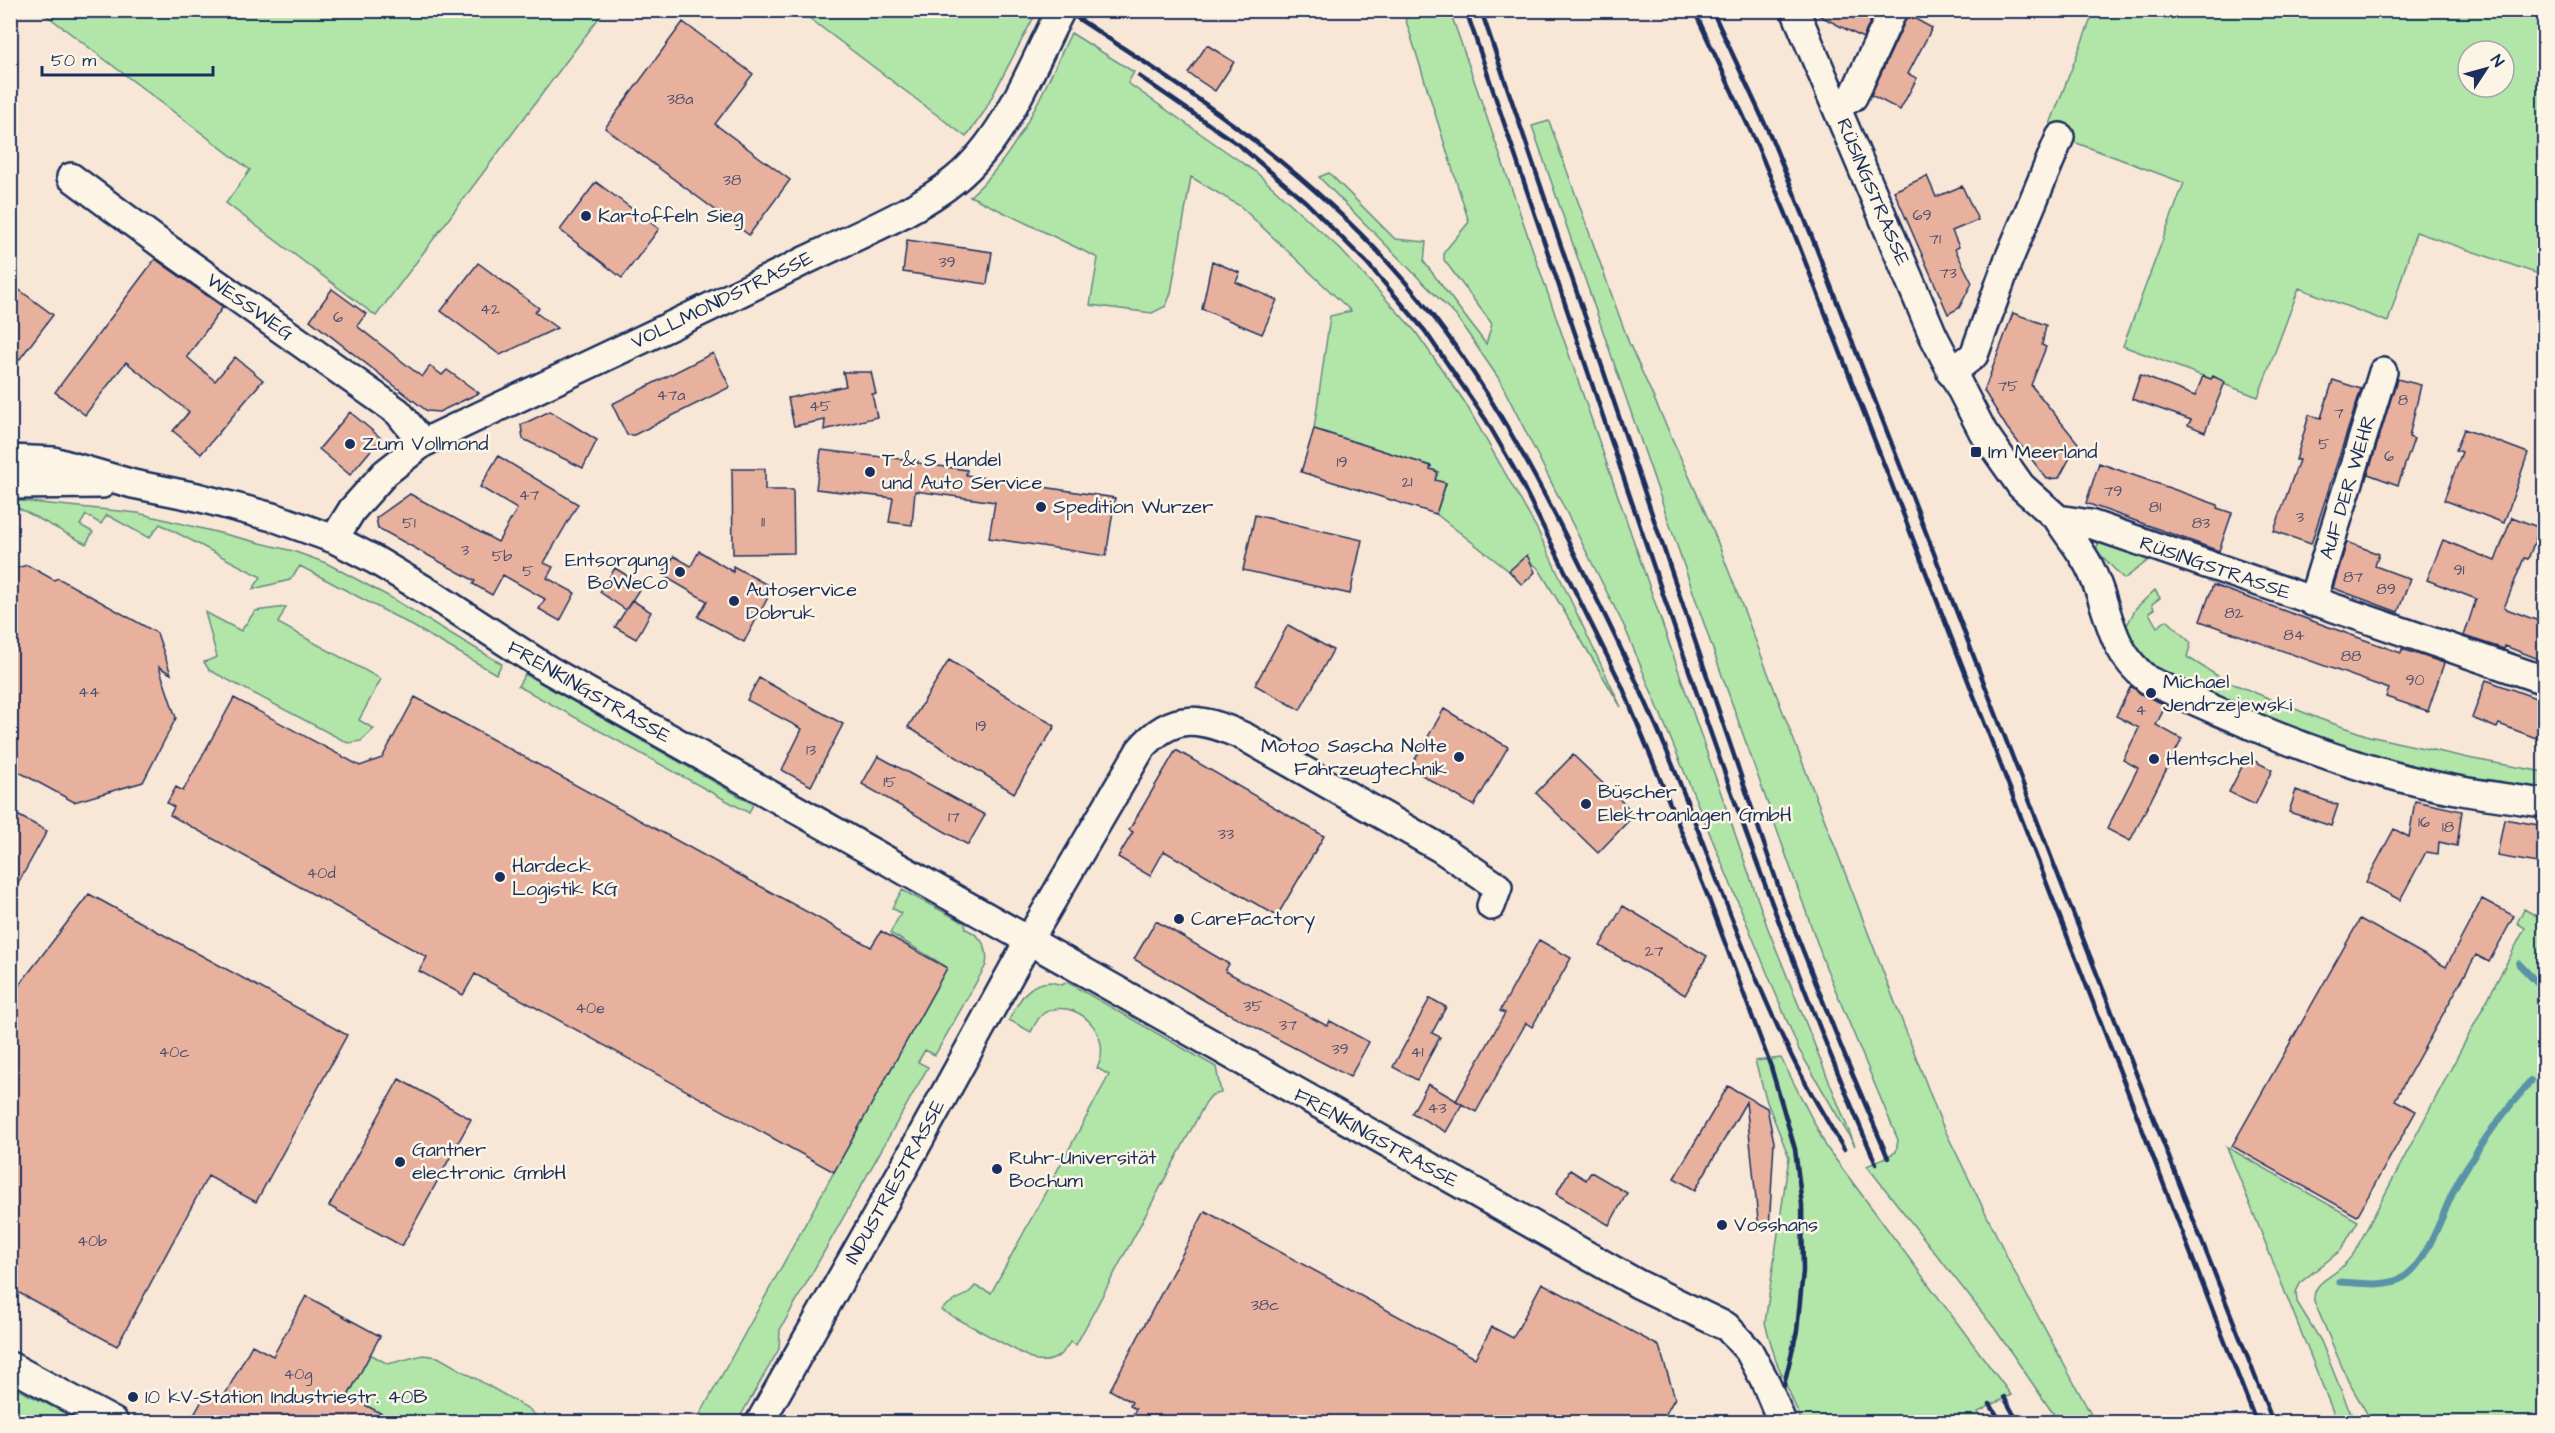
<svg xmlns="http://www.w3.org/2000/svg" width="2555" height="1433" viewBox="0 0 2555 1433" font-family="'Architects Daughter',sans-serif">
	<rect width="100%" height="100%" fill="#f8e7d7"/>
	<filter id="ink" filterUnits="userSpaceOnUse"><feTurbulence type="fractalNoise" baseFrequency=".0167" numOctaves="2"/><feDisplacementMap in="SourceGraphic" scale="12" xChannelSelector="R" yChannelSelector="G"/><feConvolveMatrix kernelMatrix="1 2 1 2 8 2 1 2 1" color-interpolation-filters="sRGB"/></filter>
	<g filter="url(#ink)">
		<path fill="#b1e6a8" stroke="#668a83" stroke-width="1.5" fill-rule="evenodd" d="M 41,11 L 604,11 L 376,316 L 226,203 L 250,170 Z
			M 800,11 L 1037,11 L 984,112 L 966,137 Z
			M 1403,11 L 1450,11 L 1767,926 L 1855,1146 L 1799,1050 L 1625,628 L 1499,379 L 1456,316 L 1319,177 L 1329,173 L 1395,239 L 1426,242 L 1424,262 L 1486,344 L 1492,324 L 1444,260 L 1444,252 L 1469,222 Z
			M 2094,11 L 2544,11 L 2544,276 L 2416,232 L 2388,322 L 2299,288 L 2258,397 L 2123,346 L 2184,183 L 2047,132 ZM 2468,51 L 2504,51 L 2504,87 L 2468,87 Z
			M 1071,33 L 1134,72 L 1128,83 L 1257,173 L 1340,249 L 1415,331 L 1464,401 L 1537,529 L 1621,707 L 1539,569 L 1525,557 L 1509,571 L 1436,514 L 1446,484 L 1435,480 L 1437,471 L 1430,469 L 1431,466 L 1314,429 L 1330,316 L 1351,311 L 1240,206 L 1191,177 L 1171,293 L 1166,306 L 1152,313 L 1090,305 L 1098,258 L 970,196 C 1018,155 1044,89 1071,33 Z
			M 1549,121 L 1629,343 L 1711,525 L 1941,1122 L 2018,1279 L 2095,1422 L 2059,1422 L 1995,1329 L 1867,1166 L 1896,1152 L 1898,1140 L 1825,965 L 1718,664 L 1532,126 Z
			M 11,500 L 138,513 L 293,551 L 326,563 L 388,596 L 502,664 L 496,674 L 404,621 L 300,566 L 290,580 L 253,589 L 261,577 L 160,524 L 149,538 L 107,515 L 101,524 L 86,515 L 80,525 L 93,532 L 86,544 L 11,504 Z
			M 2104,542 L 2150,559 L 2124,579 L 2096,550 L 2098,544 Z
			M 2155,590 L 2160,598 L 2152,604 L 2154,609 L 2149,613 L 2157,627 L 2167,620 L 2191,643 L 2187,657 L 2224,680 L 2320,719 L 2369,736 L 2473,759 L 2544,772 L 2544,790 C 2466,779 2389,763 2314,737 C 2258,717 2205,691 2151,665 L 2139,657 L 2124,631 L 2136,608 Z
			M 286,607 L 278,623 L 381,679 L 359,720 L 374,729 L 361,741 L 348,743 L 209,670 L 204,662 L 217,657 L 205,612 L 241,631 L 255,611 Z
			M 525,674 L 753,804 L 749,813 L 518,686 Z
			M 902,890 L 965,923 L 966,929 C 981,936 989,948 986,965 L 935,1055 L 925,1050 L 918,1062 L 928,1067 L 780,1330 L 779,1349 L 737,1422 L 696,1422 L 947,967 L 890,933 L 901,913 L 892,908 Z
			M 2524,909 L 2544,920 L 2544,1422 L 2372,1422 L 2348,1381 L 2314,1301 C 2313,1284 2326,1280 2337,1271 C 2344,1266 2349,1259 2354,1253 L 2525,928 L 2517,923 Z
			M 1051,982 L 1062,985 L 1067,982 L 1216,1067 L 1221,1093 L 1212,1095 L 1206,1102 L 1076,1345 L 1070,1342 C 1062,1356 1053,1363 1036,1361 L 941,1310 C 952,1298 965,1300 975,1286 L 991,1293 L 1109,1075 L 1097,1068 C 1115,1034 1075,995 1044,1013 C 1038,1017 1034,1026 1031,1032 L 1009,1020 C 1019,1001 1027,982 1051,982 Z
			M 1781,1058 L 1827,1148 L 2011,1395 L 1978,1412 L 1982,1422 L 1802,1422 L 1776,1361 L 1765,1323 L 1789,1157 L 1767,1102 L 1755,1061 Z
			M 2227,1147 L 2358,1221 L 2341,1250 L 2301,1282 L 2296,1292 L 2297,1302 L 2321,1341 L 2349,1410 L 2357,1422 L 2337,1422 Z
			M 370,1354 L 388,1364 L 423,1355 L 438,1357 L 529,1409 L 542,1422 L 397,1422 L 348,1396 Z
			M 11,1386 L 83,1422 L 17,1422 L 11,1419 Z"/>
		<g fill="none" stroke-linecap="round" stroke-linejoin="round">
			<path stroke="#5a93a8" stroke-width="7" d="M 2519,964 L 2544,990
				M 2541,1073 L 2544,1075
				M 2340,1282 C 2360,1283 2386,1288 2404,1277 C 2429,1262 2445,1204 2460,1178 C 2481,1143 2504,1111 2531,1081"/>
		</g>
		<path fill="#e8b19e" stroke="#1b2f5e" stroke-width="1.5" d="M 1812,10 L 1875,10 L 1863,38 L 1814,13 Z
			M 1908,15 L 1932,28 L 1908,74 L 1917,78 L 1900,110 L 1871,95 Z
			M 683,22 L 753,74 L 715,124 L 790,180 L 749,235 L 605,128 Z
			M 1207,45 L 1234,62 L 1215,91 L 1188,73 Z
			M 1927,176 L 1936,197 L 1962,186 L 1978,220 L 1952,231 L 1959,247 L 1955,249 L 1972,283 L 1959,308 L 1948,314 L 1894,191 Z
			M 596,182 L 659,229 L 622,278 L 560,230 Z
			M 907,240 L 992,252 L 987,284 L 903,272 Z
			M 155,259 L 223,307 L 187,357 L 215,381 L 235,357 L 263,380 L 201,454 L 173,431 L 189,412 L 126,362 L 85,415 L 55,392 Z
			M 1212,261 L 1240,273 L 1236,282 L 1277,300 L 1262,334 L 1202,309 Z
			M 478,263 L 539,308 L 535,312 L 557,328 L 500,355 L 441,311 Z
			M 10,283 L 53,315 L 10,372 Z
			M 332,289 L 366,314 L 357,326 L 422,377 L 430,366 L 442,375 L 447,370 L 479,393 L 439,412 L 427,411 L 310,320 Z
			M 2013,313 L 2046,325 L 2042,345 L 2046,347 L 2031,385 L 2078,443 L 2059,478 L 2047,479 L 2007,428 L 1984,391 Z
			M 713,353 L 730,387 L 634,435 L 627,435 L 612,404 Z
			M 843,372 L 871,372 L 876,394 L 872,394 L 877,417 L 824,430 L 825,420 L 794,426 L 788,398 L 846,386 Z
			M 2140,375 L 2195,396 L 2203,376 L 2211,379 L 2213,376 L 2225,382 L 2205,432 L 2188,425 L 2191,420 L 2132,399 Z
			M 2397,379 L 2421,385 L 2409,437 L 2414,439 L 2398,485 L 2368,474 Z
			M 2333,380 L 2361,389 L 2311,544 L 2274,531 L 2299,460 L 2296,460 L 2309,415 L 2321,418 Z
			M 550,411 L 597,440 L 583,468 L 523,439 L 521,425 Z
			M 350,412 L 381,438 L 350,475 L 319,449 Z
			M 1314,429 L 1431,466 L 1430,469 L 1438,472 L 1435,480 L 1446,483 L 1436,514 L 1301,472 Z
			M 2464,429 L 2528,453 L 2504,523 L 2444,500 L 2462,452 L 2456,450 Z
			M 821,450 L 918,461 L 917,463 L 967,470 L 966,475 L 1115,498 L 1106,556 L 989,538 L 995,502 L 915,491 L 912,525 L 889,522 L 893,498 L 816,489 Z
			M 498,456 L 578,504 L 544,563 L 553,567 L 547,578 L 575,593 L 560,621 L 539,609 L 545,599 L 503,575 L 492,595 L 473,584 L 475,581 L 378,528 L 376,518 L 410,494 L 498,542 L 517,509 L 480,487 Z
			M 2099,463 L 2218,505 L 2217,508 L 2232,513 L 2219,551 L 2086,503 Z
			M 732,469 L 765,469 L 765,490 L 793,490 L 794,553 L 733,554 Z
			M 1255,515 L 1362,540 L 1350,594 L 1243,570 Z
			M 2512,517 L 2540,528 L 2528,559 L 2524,558 L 2504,608 L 2544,623 L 2544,661 L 2505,646 L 2504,649 L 2464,636 L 2476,599 L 2427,580 L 2443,540 L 2495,561 Z
			M 2347,542 L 2379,554 L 2375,566 L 2410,579 L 2398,612 L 2333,588 Z
			M 699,551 L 733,572 L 733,566 L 773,588 L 744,642 L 698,617 L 707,601 L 662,575 L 674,556 L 691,566 Z
			M 1527,555 L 1535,572 L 1522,585 L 1509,571 Z
			M 27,565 L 54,580 L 58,578 L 157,633 L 171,674 L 159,667 L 176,718 L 143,782 L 74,802 L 10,767 L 10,570 Z
			M 615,568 L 642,585 L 626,610 L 600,592 Z
			M 2213,585 L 2401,653 L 2402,649 L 2444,663 L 2428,711 L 2386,697 L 2389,689 L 2200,621 Z
			M 632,600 L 651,612 L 636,639 L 615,627 Z
			M 1288,625 L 1333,650 L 1300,710 L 1255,685 Z
			M 949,660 L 1055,726 L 1014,793 L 908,727 Z
			M 759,678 L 843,724 L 811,786 L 782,770 L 802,729 L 747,700 Z
			M 2486,680 L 2544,701 L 2544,714 L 2536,738 L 2499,724 L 2497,728 L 2472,718 Z
			M 2131,686 L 2141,694 L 2166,705 L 2156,725 L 2182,739 L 2130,841 L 2107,829 L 2138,768 L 2123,760 L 2139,728 L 2116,716 Z
			M 415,697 L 871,947 L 881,931 L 947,968 L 834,1172 L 475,974 L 463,995 L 419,971 L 427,957 L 170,815 L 174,807 L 167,803 L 176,787 L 183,791 L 234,698 L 360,766 L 382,758 Z
			M 1444,709 L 1508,747 L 1474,806 L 1410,768 Z
			M 1176,750 L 1324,836 L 1277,916 L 1164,851 L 1150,876 L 1118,857 L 1133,832 L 1129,830 Z
			M 1573,755 L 1635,814 L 1598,853 L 1536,793 Z
			M 878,756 L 985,815 L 968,845 L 862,784 Z
			M 2247,757 L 2272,770 L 2255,805 L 2229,792 Z
			M 2296,790 L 2338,805 L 2331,826 L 2289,812 Z
			M 2415,801 L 2462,811 L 2457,846 L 2439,842 L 2438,854 L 2426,852 L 2400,900 L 2366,882 L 2394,829 L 2409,837 Z
			M 10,811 L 47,831 L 10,898 Z
			M 2504,819 L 2544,826 L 2544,864 L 2497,856 Z
			M 89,894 L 347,1035 L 256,1202 L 208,1176 L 117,1346 L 10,1288 L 10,997 Z
			M 2482,899 L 2514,916 L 2489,962 L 2476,955 L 2395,1100 L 2416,1111 L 2357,1216 L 2232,1146 L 2360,919 L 2446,967 Z
			M 1623,906 L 1707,956 L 1685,995 L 1600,946 Z
			M 1156,921 L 1229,964 L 1225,971 L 1327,1026 L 1330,1021 L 1369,1042 L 1350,1077 L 1207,1002 L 1134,959 Z
			M 1539,940 L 1571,958 L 1532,1027 L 1526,1023 L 1476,1112 L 1456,1101 L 1505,1013 L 1500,1011 Z
			M 1430,998 L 1446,1007 L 1432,1033 L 1440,1037 L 1417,1080 L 1393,1067 Z
			M 399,1079 L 471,1119 L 402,1246 L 329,1206 Z
			M 1428,1084 L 1462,1104 L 1446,1132 L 1412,1113 Z
			M 1728,1086 L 1767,1108 L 1774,1142 L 1769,1229 L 1759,1229 L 1746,1102 L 1695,1190 L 1674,1178 Z
			M 1570,1170 L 1586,1180 L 1591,1172 L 1627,1193 L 1609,1225 L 1556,1194 Z
			M 1205,1211 L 1475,1358 L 1492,1327 L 1513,1338 L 1542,1283 L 1659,1346 L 1675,1398 L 1661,1422 L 1129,1422 L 1136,1409 L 1130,1406 L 1132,1402 L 1110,1390 Z
			M 306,1296 L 380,1336 L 348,1396 L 397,1422 L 190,1422 L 207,1392 L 222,1400 L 252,1345 L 273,1356 Z"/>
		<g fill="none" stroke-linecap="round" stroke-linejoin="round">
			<g stroke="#1b2f5e" stroke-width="32">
				<path id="minor" d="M 1795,10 L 1933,335 L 1983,432 L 2021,486 L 2058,519 L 2090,524 L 2544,680
					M 1837,106 L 1853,97 L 1893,10
					M 71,177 L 164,246 L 398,412 L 423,443
					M 1951,373 L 1974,355 L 2008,261 L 2060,137
					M 10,459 L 53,461 L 133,484 L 197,497 L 276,518 L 334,539 L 375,560 L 435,596 L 549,670 L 1638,1284 L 1727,1327 L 1749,1351 L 1764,1379
					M 10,485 L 102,484
					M 2058,519 C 2068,535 2081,550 2089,566 C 2111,608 2106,647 2148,680 C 2226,715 2304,751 2387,774 C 2438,789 2492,796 2544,803
					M 334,539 L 352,510 L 385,473 L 423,443 C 550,382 679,324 804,261 C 851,238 917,212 956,179 C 1007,137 1031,67 1061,10
					M 2312,602 L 2383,372
					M 10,1366 L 114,1422
					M 760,1422 L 905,1166 L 1029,940 L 1140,750 C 1173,710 1203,718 1245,737 L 1440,848 L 1498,887 L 1491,906"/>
			</g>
			<use href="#minor" stroke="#fcf5e5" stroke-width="27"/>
			<path stroke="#1b2f5e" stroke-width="4.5" d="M 1065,10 C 1185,88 1297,161 1393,268 C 1476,360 1534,470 1588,581 C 1620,646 1652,712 1679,781 C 1715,873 1748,967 1792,1057 C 1807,1088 1826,1119 1844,1149
				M 1466,10 C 1526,189 1587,368 1647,547 C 1717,755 1789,962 1876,1164
				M 1481,10 L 1784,903 L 1844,1054 L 1888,1158
				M 1694,10 L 1757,145 L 1796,238 L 2256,1422
				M 1712,10 L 1771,137 L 1810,232 L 2060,880 L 2273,1422
				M 1139,76 L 1239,145 L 1306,202 L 1368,264 L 1425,331 L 1486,420 L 1516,472 L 1622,686 L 1708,897 L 1749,1008 L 1771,1067 L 1795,1149 L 1802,1205 L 1803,1271 L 1797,1331 L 1775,1422
				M 2004,1397 L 2018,1422
				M 1990,1404 L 2001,1422"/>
			<g stroke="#1b2f5e" stroke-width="32" stroke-linecap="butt">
				<path id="minor-bridge" d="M 1764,1379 L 1782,1422"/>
			</g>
			<use href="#minor-bridge" stroke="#fcf5e5" stroke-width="27"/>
		</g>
	</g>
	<g fill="#1b2f5e" stroke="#fcf5e5" stroke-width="2">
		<circle cx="586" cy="216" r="6"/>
		<circle cx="350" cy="444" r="6"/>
		<rect x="1970" y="446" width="12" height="12" rx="3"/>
		<circle cx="870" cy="472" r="6"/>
		<circle cx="1041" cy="507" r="6"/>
		<circle cx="680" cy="572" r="6"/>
		<circle cx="734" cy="601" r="6"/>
		<circle cx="2151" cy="693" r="6"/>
		<circle cx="1459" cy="757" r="6"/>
		<circle cx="2154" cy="759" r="6"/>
		<circle cx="1586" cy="804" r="6"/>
		<circle cx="500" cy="877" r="6"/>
		<circle cx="1179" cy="919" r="6"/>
		<circle cx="400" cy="1162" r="6"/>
		<circle cx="997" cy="1169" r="6"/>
		<circle cx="1722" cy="1225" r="6"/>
		<circle cx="133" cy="1397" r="6"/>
	</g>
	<g text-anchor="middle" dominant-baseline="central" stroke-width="5" stroke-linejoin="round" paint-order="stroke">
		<g font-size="16" fill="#4e506e">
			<text x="680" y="99">38a</text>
			<text x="732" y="180">38</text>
			<text x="1922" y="215">69</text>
			<text x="1935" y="239">71</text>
			<text x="947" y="262">39</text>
			<text x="1948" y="273">73</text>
			<text x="490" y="309">42</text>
			<text x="338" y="317">6</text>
			<text x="2008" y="386">75</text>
			<text x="671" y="395">47a</text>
			<text x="2403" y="400">8</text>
			<text x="820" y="406">45</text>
			<text x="2339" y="413">7</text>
			<text x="2324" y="444">5</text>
			<text x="2389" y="456">6</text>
			<text x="1342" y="462">19</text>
			<text x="1407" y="482">21</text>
			<text x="2113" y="491">79</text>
			<text x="529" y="495">47</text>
			<text x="2155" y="507">81</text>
			<text x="2300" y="517">3</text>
			<text x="763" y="522">11</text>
			<text x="409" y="523">51</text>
			<text x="2201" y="523">83</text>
			<text x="465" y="550">3</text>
			<text x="502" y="556">5b</text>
			<text x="2459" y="570">91</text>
			<text x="528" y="571">5</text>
			<text x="2353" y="577">87</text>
			<text x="2386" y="589">89</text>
			<text x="2234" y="613">82</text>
			<text x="2294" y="635">84</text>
			<text x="2351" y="656">88</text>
			<text x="2415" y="680">90</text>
			<text x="89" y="692">44</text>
			<text x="2141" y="710">4</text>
			<text x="981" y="726">19</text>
			<text x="811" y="750">13</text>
			<text x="890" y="782">15</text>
			<text x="954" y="817">17</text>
			<text x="2424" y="822">16</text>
			<text x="2448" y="827">18</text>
			<text x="1226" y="834">33</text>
			<text x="321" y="873">40d</text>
			<text x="1654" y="951">27</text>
			<text x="1253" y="1006">35</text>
			<text x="590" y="1008">40e</text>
			<text x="1288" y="1025">37</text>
			<text x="1340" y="1049">39</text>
			<text x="174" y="1052">40c</text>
			<text x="1417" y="1052">41</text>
			<text x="1437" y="1108">43</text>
			<text x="92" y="1241">40b</text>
			<text x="1265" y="1305">38c</text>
			<text x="298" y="1374">40g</text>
		</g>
		<g font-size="20" fill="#1b2f5e" stroke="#fcf5e5">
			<text transform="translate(1873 192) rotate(67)">RÜSINGSTRASSE</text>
			<text transform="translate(722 300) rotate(-26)">VOLLMONDSTRASSE</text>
			<text transform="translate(250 307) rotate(35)">WESSWEG</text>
			<text transform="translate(2348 487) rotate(-73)">AUF DER WEHR</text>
			<text transform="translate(2215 568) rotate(19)">RÜSINGSTRASSE</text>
			<text transform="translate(589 692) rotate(30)">FRENKINGSTRASSE</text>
			<text transform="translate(1376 1138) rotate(29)">FRENKINGSTRASSE</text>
			<text transform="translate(895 1182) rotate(-61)">INDUSTRIESTRASSE</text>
		</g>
		<g font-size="20" fill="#1b2f5e" stroke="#fcf5e5" text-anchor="start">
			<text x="598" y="216">Kartoffeln Sieg</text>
			<text x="362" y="444">Zum Vollmond</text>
			<text x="1988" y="452">Im Meerland</text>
			<text x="882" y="460">T &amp; S Handel<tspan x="882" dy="23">und Auto Service</tspan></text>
			<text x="1053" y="507">Spedition Wurzer</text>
			<text x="668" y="560" text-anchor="end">Entsorgung<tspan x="668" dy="23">BoWeCo</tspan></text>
			<text x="746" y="590">Autoservice<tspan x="746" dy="23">Dobruk</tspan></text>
			<text x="2163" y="682">Michael<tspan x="2163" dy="23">Jendrzejewski</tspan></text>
			<text x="1447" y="746" text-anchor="end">Motoo Sascha Nolte<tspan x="1447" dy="23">Fahrzeugtechnik</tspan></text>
			<text x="2166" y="759">Hentschel</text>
			<text x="1598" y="792">Büscher<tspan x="1598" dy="23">Elektroanlagen GmbH</tspan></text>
			<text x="512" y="866">Hardeck<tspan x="512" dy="23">Logistik KG</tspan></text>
			<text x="1191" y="919">CareFactory</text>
			<text x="412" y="1150">Gantner<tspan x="412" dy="23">electronic GmbH</tspan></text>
			<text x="1009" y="1158">Ruhr-Universität<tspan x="1009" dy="23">Bochum</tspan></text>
			<text x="1734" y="1225">Vosshans</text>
			<text x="145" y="1397">10 kV-Station Industriestr. 40B</text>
		</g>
	</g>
	<rect width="2555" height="1433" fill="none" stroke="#fcf5e5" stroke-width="36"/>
	<rect x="18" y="18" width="2519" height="1397" fill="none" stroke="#1b2f5e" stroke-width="2" filter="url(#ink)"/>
	<g transform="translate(2486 69) rotate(54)"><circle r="28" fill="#fcf5e5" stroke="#a2a6af" stroke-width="1.5"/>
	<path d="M0-4.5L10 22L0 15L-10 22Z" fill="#1b2f5e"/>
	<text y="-9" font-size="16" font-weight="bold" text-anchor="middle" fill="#1b2f5e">N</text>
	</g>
	<path d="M42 66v9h171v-9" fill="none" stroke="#1b2f5e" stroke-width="3"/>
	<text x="51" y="66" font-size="18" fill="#1b2f5e" stroke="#fcf5e5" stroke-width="4.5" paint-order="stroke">50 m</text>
</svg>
